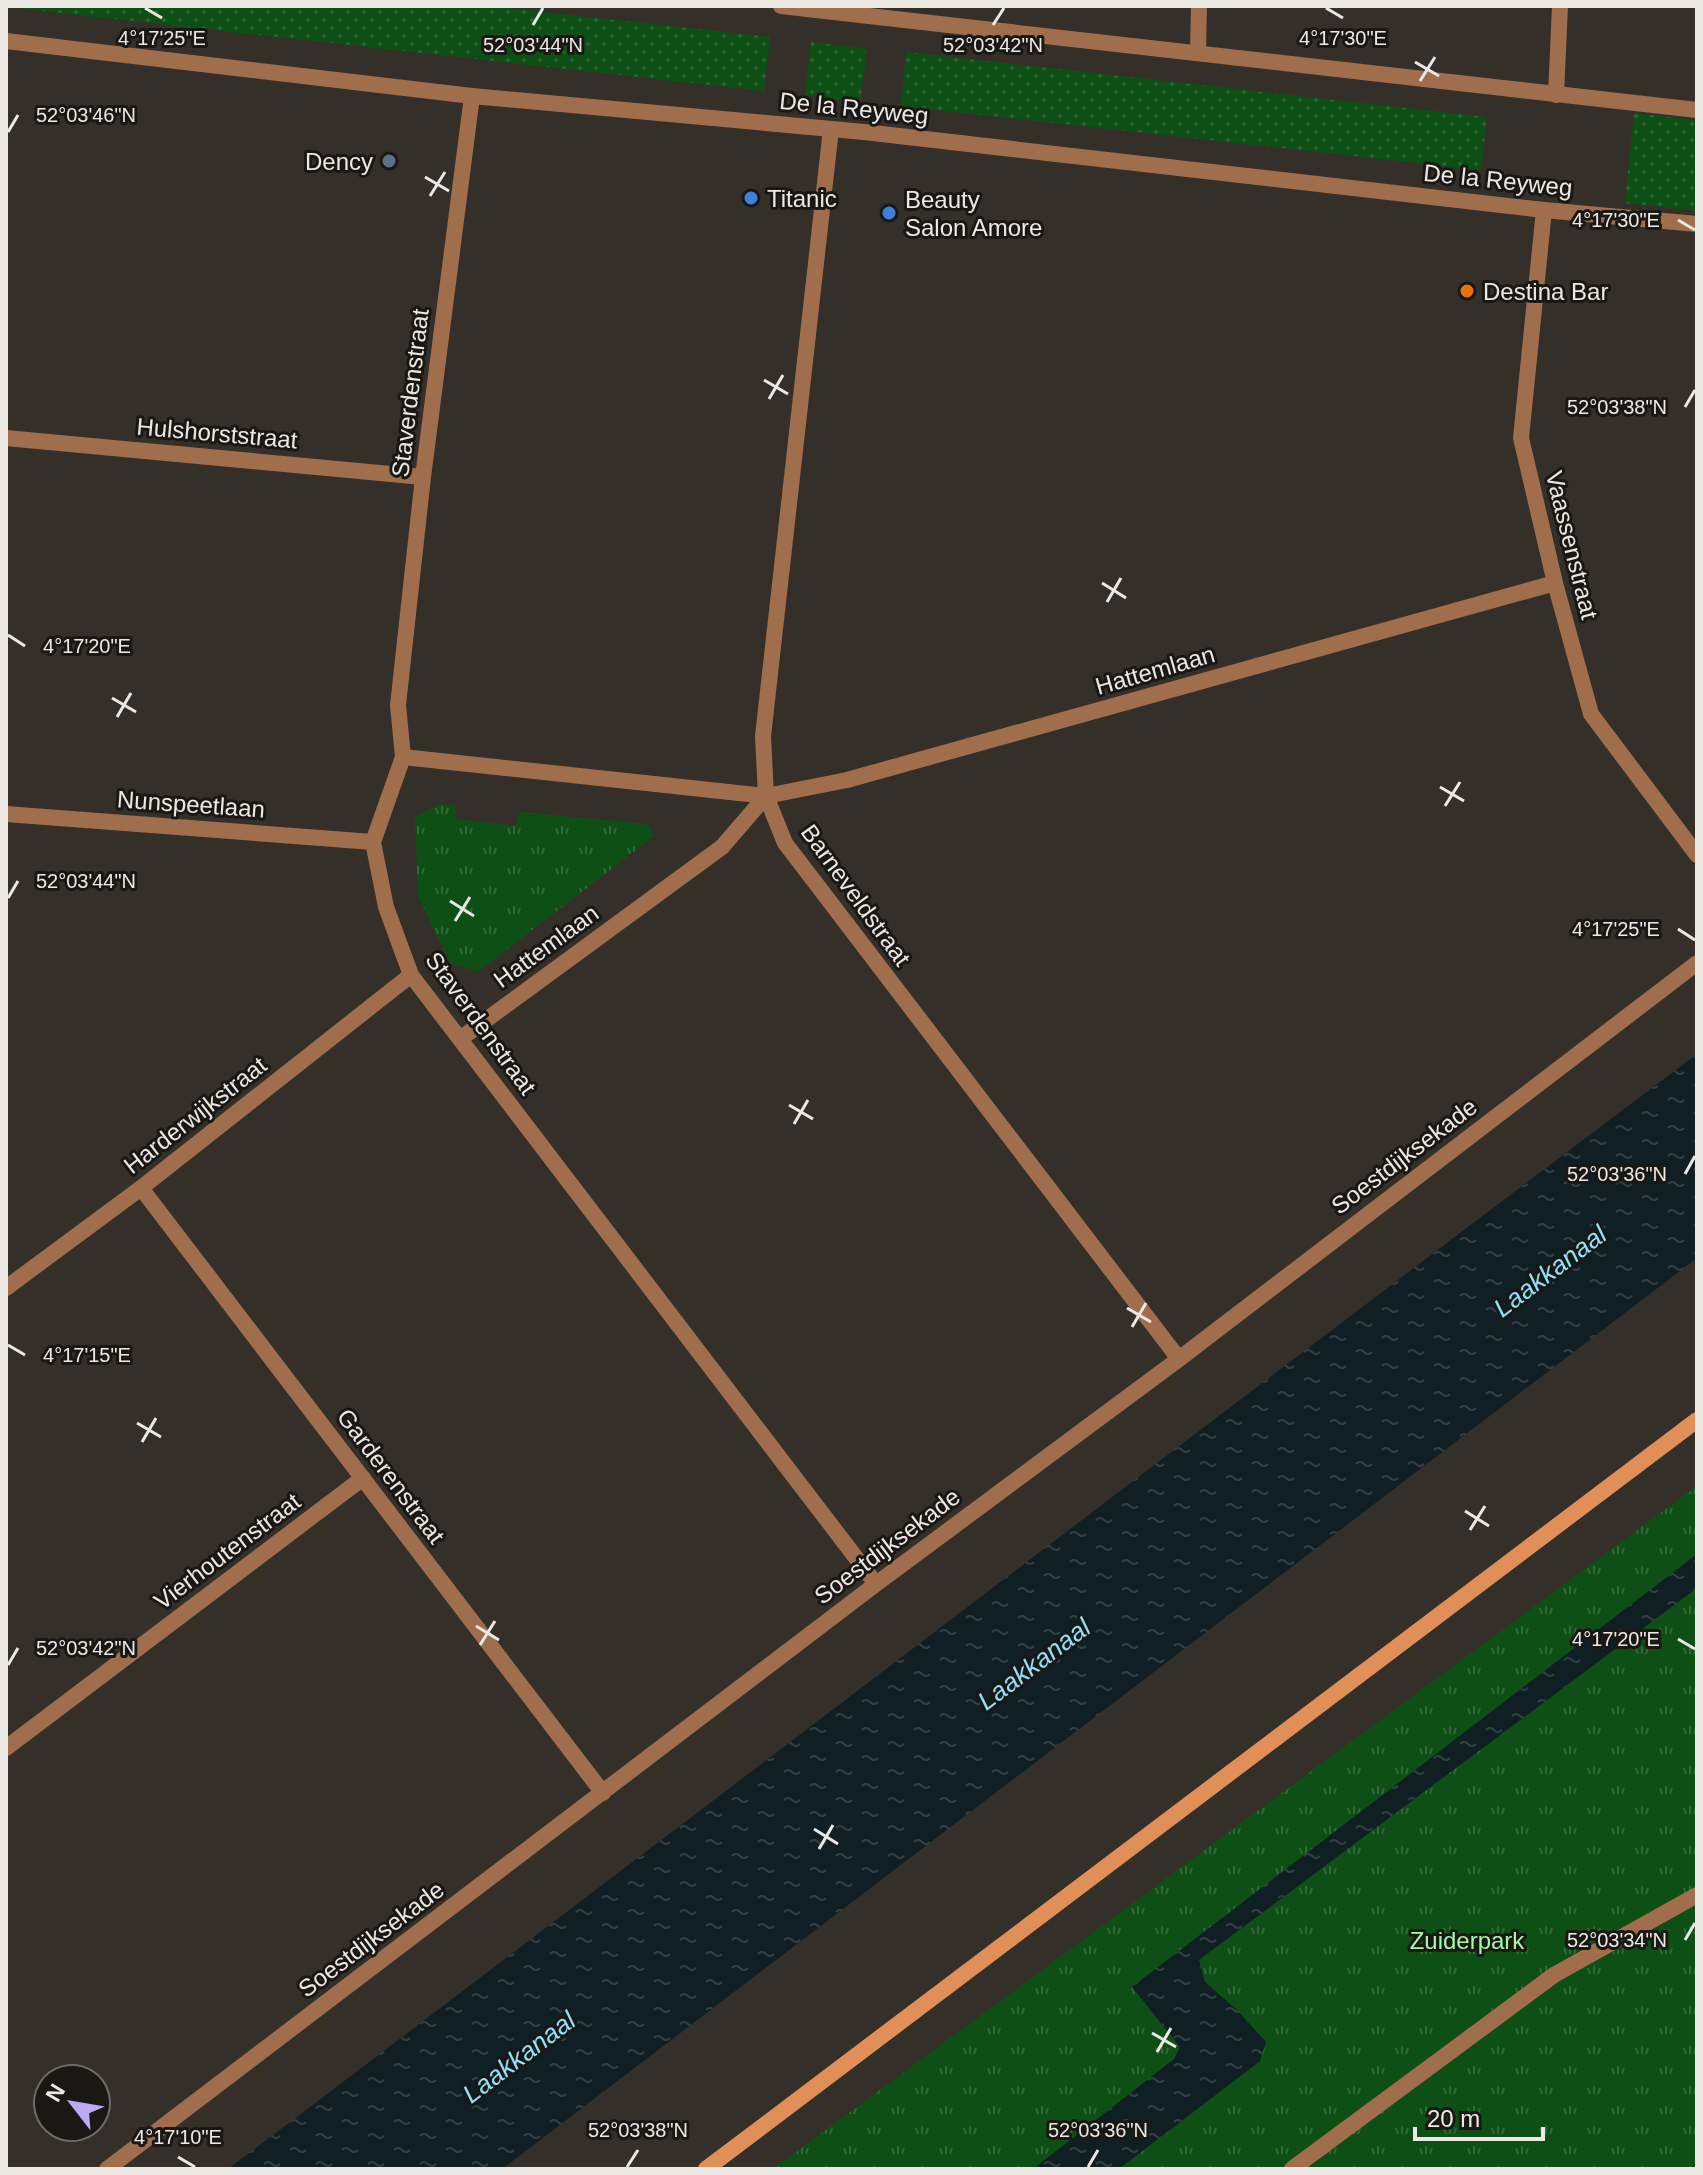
<svg xmlns="http://www.w3.org/2000/svg" width="1703" height="2175" viewBox="0 0 1703 2175" font-family="Arial,sans-serif">
	<defs>
		<pattern id="grass-dots" width="8" height="8" patternUnits="userSpaceOnUse" patternTransform="scale(2)"><rect width="8" height="8" fill="#0e4f16"/><path d="M2 2h.1M6 6h.1" fill="none" stroke="#316838" stroke-width="1.8" stroke-linecap="round"/></pattern>
		<pattern id="park-tufts" width="24" height="20" patternUnits="userSpaceOnUse" patternTransform="scale(2)"><rect width="24" height="20" fill="#0e4f16"/><path d="M3 7l-1-3M5 7V3M7 7l1-3M15 17l-1-3M17 17v-4M19 17l1-3" fill="none" stroke="#316838"/></pattern>
		<pattern id="water-ripples" width="26" height="14" patternUnits="userSpaceOnUse" patternTransform="scale(2)"><rect width="26" height="14" fill="#0f1f24"/><path d="M2 4q2-2 4 0t4 0M15 11q2-2 4 0t4 0" fill="none" stroke="#324044"/></pattern>
	</defs>
	<rect width="100%" height="100%" fill="#343029"/>
	<path fill="url(#grass-dots)" d="M 488,6 L 770,37 L 764,91 L 6,7 Z
		M 811,42 L 867,49 L 860,102 L 805,95 Z
		M 906,52 L 1487,117 L 1481,170 L 901,106 Z
		M 1634,113 L 1697,120 L 1697,211 L 1625,203 Z"/>
	<path fill="url(#park-tufts)" d="M 440,804 L 455,805 L 456,819 L 516,826 L 520,812 L 647,824 L 654,836 L 478,972 L 450,963 L 418,896 L 415,817 Z
		M 1697,1486 L 1697,2169 L 773,2169 Z"/>
	<path fill="url(#water-ripples)" d="M 1697,1054 L 1697,1258 L 502,2169 L 228,2169 C 718,1798 1206,1424 1697,1054 Z
		M 1697,1554 L 1697,1588 L 1199,1960 L 1205,1982 L 1236,2009 L 1266,2042 L 1260,2061 L 1119,2169 L 1033,2169 L 1174,2059 L 1180,2047 L 1132,1987 Z"/>
	<g fill="none" stroke-linecap="round" stroke-linejoin="round">
		<path stroke="#a06e4d" stroke-width="16" d="M 1292,2169 L 1554,1975 L 1697,1895"/>
		<path stroke="#a06e4d" stroke-width="16" d="M 1198,53 L 1199,6
			M 1556,95 L 1560,6
			M 472,96 L 423,477 L 398,705 L 403,757 L 373,842 L 386,907 L 411,975 L 876,1584
			M 831,129 L 763,736 L 766,796 L 785,843 L 1179,1359
			M 1544,210 L 1521,438 L 1555,583 L 1591,714 L 1697,855
			M 6,438 L 423,477
			M 403,757 L 766,796 L 847,780 L 1555,583
			M 6,814 L 373,842
			M 460,1039 L 722,847 L 766,796
			M 141,1188 L 603,1793
			M 6,1288 L 141,1188 L 411,975
			M 6,1748 L 363,1478
			M 107,2169 L 876,1584 L 1179,1359 L 1697,963"/>
		<path stroke="#a06e4d" stroke-width="16" d="M 781,6 L 1697,110
			M 6,41 L 472,96 L 864,132 L 1544,210 L 1697,224"/>
		<path stroke="#e08f59" stroke-width="16" d="M 706,2169 L 1697,1420"/>
	</g>
	<path fill="none" stroke="#ece9e5" stroke-width="3" d="M 145,8 L 162,18M 1326,8 L 1343,18M 533,25 L 543,8M 993,25 L 1004,8M 1415,62 L 1439,76M 1420,81 L 1435,57M 8,132 L 18,115M 425,177 L 449,191M 430,196 L 445,172M 1678,220 L 1695,230M 764,380 L 788,394M 769,399 L 783,375M 1685,407 L 1695,390M 1102,583 L 1126,598M 1107,602 L 1121,578M 8,635 L 25,646M 112,698 L 136,712M 117,717 L 131,693M 1440,787 L 1464,801M 1445,806 L 1460,782M 8,898 L 18,881M 450,901 L 474,916M 455,921 L 470,897M 1678,929 L 1695,940M 789,1105 L 813,1119M 794,1124 L 808,1100M 1685,1174 L 1695,1156M 1127,1308 L 1151,1322M 1132,1327 L 1146,1303M 8,1345 L 25,1355M 137,1423 L 161,1437M 142,1442 L 156,1418M 1465,1511 L 1489,1526M 1470,1530 L 1485,1506M 476,1626 L 499,1640M 1678,1639 L 1695,1649M 480,1645 L 495,1621M 8,1665 L 18,1648M 814,1829 L 838,1844M 819,1849 L 833,1825M 1685,1940 L 1695,1923M 1152,2033 L 1176,2047M 1157,2052 L 1171,2028M 178,2157 L 195,2167M 627,2167 L 638,2150M 1088,2167 L 1098,2150"/>
	<circle fill="#5c6f8a" stroke="#1a1815" stroke-width="3" cx="389" cy="161" r="8"/>
	<g fill="#3f7fe0" stroke="#1a1815" stroke-width="3">
		<circle cx="751" cy="198" r="8"/>
		<circle cx="889" cy="213" r="8"/>
	</g>
	<circle fill="#e8710a" stroke="#1a1815" stroke-width="3" cx="1467" cy="291" r="8"/>
	<g text-anchor="middle" dominant-baseline="central" stroke-width="6" stroke-linejoin="round" paint-order="stroke">
		<g font-size="24" fill="#ece9e5" stroke="#1a1815">
			<text transform="translate(854 108) rotate(6)">De la Reyweg</text>
			<text transform="translate(1498 180) rotate(6)">De la Reyweg</text>
			<text transform="translate(410 393) rotate(-83)">Staverdenstraat</text>
			<text transform="translate(217 433) rotate(5)">Hulshorststraat</text>
			<text transform="translate(1572 545) rotate(76)">Vaassenstraat</text>
			<text transform="translate(1155 670) rotate(-16)">Hattemlaan</text>
			<text transform="translate(191 804) rotate(4)">Nunspeetlaan</text>
			<text transform="translate(856 895) rotate(54)">Barneveldstraat</text>
			<text transform="translate(546 946) rotate(-36)">Hattemlaan</text>
			<text transform="translate(481 1023) rotate(54)">Staverdenstraat</text>
			<text transform="translate(195 1115) rotate(-38)">Harderwijkstraat</text>
			<text transform="translate(1404 1156) rotate(-37)">Soestdijksekade</text>
			<text transform="translate(391 1476) rotate(53)">Garderenstraat</text>
			<text transform="translate(887 1546) rotate(-37)">Soestdijksekade</text>
			<text transform="translate(227 1551) rotate(-37)">Vierhoutenstraat</text>
			<text transform="translate(371 1939) rotate(-37)">Soestdijksekade</text>
		</g>
		<g font-size="24" fill="#ece9e5" stroke="#1a1815" text-anchor="start">
			<text x="373" y="161" text-anchor="end">Dency</text>
			<text x="767" y="198">Titanic</text>
			<text x="905" y="199">Beauty<tspan x="905" dy="28">Salon Amore</tspan></text>
			<text x="1483" y="291">Destina Bar</text>
		</g>
		<g font-size="24" fill="#a1fba3" stroke="#1a1815">
			<text x="1467" y="1940">Zuiderpark</text>
		</g>
		<g font-size="26" font-style="italic" fill="#8fe2fc" stroke="#1a1815">
			<text transform="translate(1550 1271) rotate(-37)">Laakkanaal</text>
			<text transform="translate(1034 1664) rotate(-37)">Laakkanaal</text>
			<text transform="translate(519 2057) rotate(-37)">Laakkanaal</text>
		</g>
	</g>
	<g font-size="20" text-anchor="middle" fill="#ece9e5" stroke="#1a1815" stroke-width="6" stroke-linejoin="round" paint-order="stroke">
		<text x="162" y="45">4°17'25"E</text>
		<text x="1343" y="45">4°17'30"E</text>
		<text x="533" y="52">52°03'44"N</text>
		<text x="993" y="52">52°03'42"N</text>
		<text x="86" y="122">52°03'46"N</text>
		<text x="1616" y="227">4°17'30"E</text>
		<text x="1617" y="414">52°03'38"N</text>
		<text x="87" y="653">4°17'20"E</text>
		<text x="86" y="888">52°03'44"N</text>
		<text x="1616" y="936">4°17'25"E</text>
		<text x="1617" y="1181">52°03'36"N</text>
		<text x="87" y="1362">4°17'15"E</text>
		<text x="1616" y="1646">4°17'20"E</text>
		<text x="86" y="1655">52°03'42"N</text>
		<text x="1617" y="1947">52°03'34"N</text>
		<text x="638" y="2137">52°03'38"N</text>
		<text x="1098" y="2137">52°03'36"N</text>
		<text x="178" y="2144">4°17'10"E</text>
	</g>
	<rect width="1703" height="2175" fill="none" stroke="#ece9e5" stroke-width="16"/>
	<g transform="translate(72 2103) rotate(301)"><circle r="38" fill="#1a1815" stroke="#6e6c68" stroke-width="2"/>
	<path d="M0-6L14 30L0 20L-14 30Z" fill="#bda9f5"/>
	<text y="-12" font-size="22" font-weight="bold" text-anchor="middle" fill="#ece9e5">N</text>
	</g>
	<path d="M1415 2127v12h128v-12" fill="none" stroke="#ece9e5" stroke-width="4"/>
	<text x="1427" y="2127" font-size="24" fill="#ece9e5" stroke="#1a1815" stroke-width="6" paint-order="stroke">20 m</text>
</svg>
